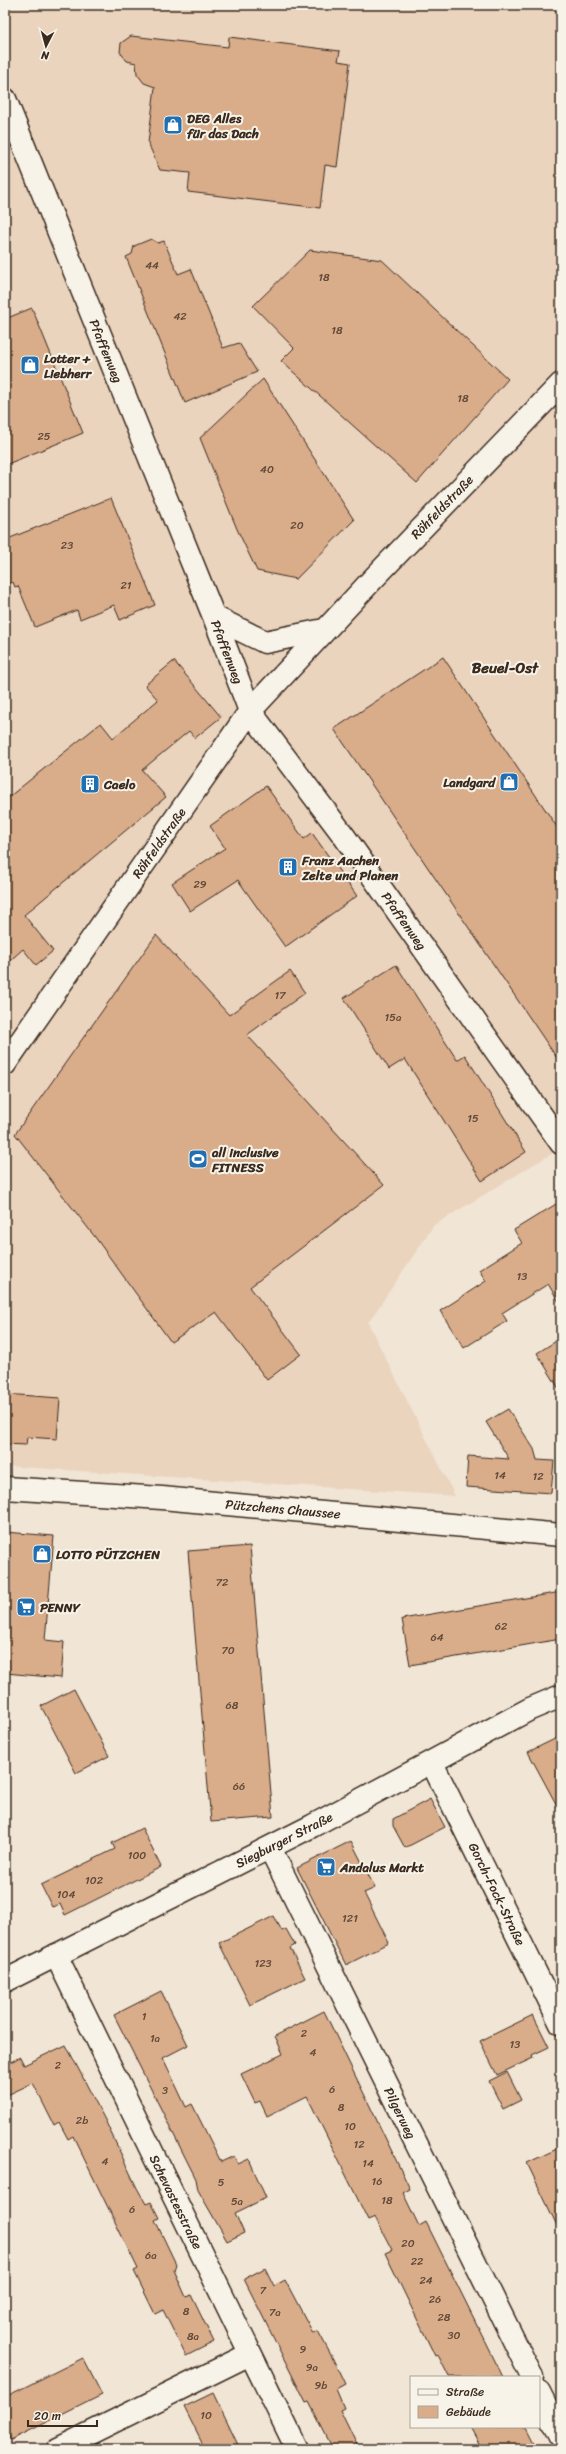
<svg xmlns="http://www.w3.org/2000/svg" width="566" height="2454" viewBox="0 0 566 2454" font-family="Sriracha,sans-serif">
	<rect width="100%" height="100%" fill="#f1e5d5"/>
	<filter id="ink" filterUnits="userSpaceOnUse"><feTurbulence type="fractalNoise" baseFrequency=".025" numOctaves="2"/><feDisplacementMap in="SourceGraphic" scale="8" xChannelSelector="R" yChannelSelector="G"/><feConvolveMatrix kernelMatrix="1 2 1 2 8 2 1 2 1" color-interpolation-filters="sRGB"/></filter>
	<g filter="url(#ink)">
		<path fill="#ead4be" d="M 5,5 L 561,5 L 561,1148 L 434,1225 L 368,1323 L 455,1496 L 5,1466 Z"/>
		<path fill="#d9ac8a" stroke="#3b2a1e" d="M 131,36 L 228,47 L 229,37 L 340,51 L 338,61 L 350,63 L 337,167 L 325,165 L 320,208 L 188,192 L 190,173 L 160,170 L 148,143 L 155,87 L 144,83 L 137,74 L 136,63 L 127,61 L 120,52 L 121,43 Z
			M 151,239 L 158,243 L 164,241 L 178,274 L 191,269 L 223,348 L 239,343 L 257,372 L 185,403 L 126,257 L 132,254 L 134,246 Z
			M 310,250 L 382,260 L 508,379 L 417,483 L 281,361 L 294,348 L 253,306 Z
			M 32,308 L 83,433 L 5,465 L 5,319 Z
			M 263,379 L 354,520 L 296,579 L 257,571 L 237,529 L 200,438 Z
			M 111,498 L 155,605 L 120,620 L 114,605 L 80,619 L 77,610 L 35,627 L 18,586 L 15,587 L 13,582 L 5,585 L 5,540 Z
			M 443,657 L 561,833 L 561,1064 L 334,729 Z
			M 174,661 L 221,717 L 195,738 L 189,731 L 142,770 L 166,797 L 24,915 L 53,951 L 36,965 L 23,949 L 5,965 L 5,800 L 101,723 L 113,738 L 158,700 L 145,685 Z
			M 266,786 L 304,839 L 312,833 L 357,896 L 285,947 L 238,880 L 190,911 L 172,883 L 225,848 L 210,826 Z
			M 156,935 L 229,1015 L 290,971 L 305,993 L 247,1035 L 384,1185 L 250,1287 L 301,1354 L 267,1380 L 216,1312 L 171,1342 L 95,1237 L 15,1134 Z
			M 396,965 L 457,1060 L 465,1055 L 526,1152 L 482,1181 L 405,1059 L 389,1069 L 344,998 Z
			M 561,1201 L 561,1305 L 548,1284 L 502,1313 L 507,1321 L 464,1348 L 440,1311 L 486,1281 L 479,1270 L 522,1243 L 514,1230 Z
			M 561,1338 L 561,1392 L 537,1353 Z
			M 5,1394 L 60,1398 L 57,1439 L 27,1437 L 26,1445 L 5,1444 Z
			M 508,1409 L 534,1449 L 537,1460 L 554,1461 L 551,1493 L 466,1487 L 468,1456 L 509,1459 L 486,1422 Z
			M 5,1532 L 54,1536 L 45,1640 L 64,1642 L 61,1678 L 5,1673 Z
			M 250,1546 L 273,1817 L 211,1822 L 188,1551 Z
			M 561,1592 L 561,1639 L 410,1665 L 402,1619 Z
			M 74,1689 L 109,1756 L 76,1773 L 41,1706 Z
			M 561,1736 L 561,1813 L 528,1752 Z
			M 430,1799 L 445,1827 L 405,1848 L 393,1826 L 393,1819 Z
			M 142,1828 L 161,1867 L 65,1915 L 60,1904 L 52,1907 L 41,1885 L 115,1849 L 112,1843 Z
			M 351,1841 L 375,1888 L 364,1893 L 389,1943 L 346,1965 L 297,1868 Z
			M 274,1916 L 282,1931 L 286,1929 L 295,1945 L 290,1948 L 305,1978 L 250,2005 L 219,1943 Z
			M 161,1991 L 188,2045 L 163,2058 L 186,2107 L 192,2104 L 221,2162 L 234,2156 L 238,2164 L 249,2159 L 266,2198 L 235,2213 L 244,2233 L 227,2241 L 198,2190 L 196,2179 L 114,2015 Z
			M 324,2011 L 410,2189 L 403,2193 L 419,2226 L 426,2222 L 503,2377 L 449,2377 L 438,2355 L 435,2356 L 385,2253 L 392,2250 L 375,2217 L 368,2220 L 307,2096 L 267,2116 L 260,2101 L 255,2103 L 241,2074 L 283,2054 L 275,2036 Z
			M 533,2015 L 549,2047 L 532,2055 L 533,2058 L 497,2075 L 480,2041 Z
			M 66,2045 L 105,2120 L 137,2188 L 146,2204 L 151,2202 L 159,2218 L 155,2220 L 176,2264 L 174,2270 L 186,2297 L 191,2295 L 214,2342 L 186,2356 L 163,2310 L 155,2314 L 134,2271 L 138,2269 L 73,2136 L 68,2139 L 59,2122 L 54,2125 L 33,2083 L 5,2096 L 5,2065 L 20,2057 L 24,2065 Z
			M 507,2072 L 521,2100 L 503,2109 L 489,2081 Z
			M 561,2147 L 561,2234 L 527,2163 Z
			M 265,2268 L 274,2286 L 285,2280 L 313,2333 L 318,2331 L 332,2357 L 345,2384 L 336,2389 L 344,2408 L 340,2410 L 359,2449 L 333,2449 L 309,2402 L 306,2403 L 244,2279 Z
			M 83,2358 L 102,2395 L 11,2440 L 5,2429 L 5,2397 Z
			M 213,2393 L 240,2449 L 205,2449 L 184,2407 Z
			M 470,2427 L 527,2427 L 538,2449 L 482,2449 Z"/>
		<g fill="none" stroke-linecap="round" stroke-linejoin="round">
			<g stroke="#3b2a1e" stroke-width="25">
				<path id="minor" d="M 5,99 L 214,617 L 250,711 L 344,836 L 561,1143
					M 214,617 L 265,642 L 324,630
					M 5,1064 L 250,711 L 372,580 L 561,384
					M 432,1763 L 561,2024
					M 270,1848 L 532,2377
					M 56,1955 L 297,2449
					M 539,2392 L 561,2436
					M 58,2449 L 250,2354"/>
			</g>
			<g stroke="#3b2a1e" stroke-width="25">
				<path id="tertiary" d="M 5,1488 L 162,1498 L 561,1535"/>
			</g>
			<g stroke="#3b2a1e" stroke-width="25">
				<path id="secondary" d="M 5,1981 L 312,1826 L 530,1709 L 561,1696"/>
			</g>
			<use href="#minor" stroke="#f7f3e8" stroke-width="22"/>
			<use href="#tertiary" stroke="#f7f3e8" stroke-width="22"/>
			<use href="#secondary" stroke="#f7f3e8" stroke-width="22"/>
		</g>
	</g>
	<defs>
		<g id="shop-square" transform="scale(1)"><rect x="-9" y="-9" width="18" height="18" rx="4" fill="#1f6fb2" stroke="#f7f3e8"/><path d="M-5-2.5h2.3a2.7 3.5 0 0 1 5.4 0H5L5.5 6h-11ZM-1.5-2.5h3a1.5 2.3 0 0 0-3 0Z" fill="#fff"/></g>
		<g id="building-square" transform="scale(1)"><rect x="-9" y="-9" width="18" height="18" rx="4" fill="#1f6fb2" stroke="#f7f3e8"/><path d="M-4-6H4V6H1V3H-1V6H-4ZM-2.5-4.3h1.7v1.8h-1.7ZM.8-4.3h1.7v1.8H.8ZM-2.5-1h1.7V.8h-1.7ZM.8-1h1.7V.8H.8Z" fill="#fff"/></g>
		<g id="stadium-square" transform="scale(1)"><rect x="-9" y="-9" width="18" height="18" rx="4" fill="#1f6fb2" stroke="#f7f3e8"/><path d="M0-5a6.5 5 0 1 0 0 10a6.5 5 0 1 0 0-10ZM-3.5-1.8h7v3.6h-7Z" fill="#fff"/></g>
		<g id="supermarket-square" transform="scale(1)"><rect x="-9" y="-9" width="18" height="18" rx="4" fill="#1f6fb2" stroke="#f7f3e8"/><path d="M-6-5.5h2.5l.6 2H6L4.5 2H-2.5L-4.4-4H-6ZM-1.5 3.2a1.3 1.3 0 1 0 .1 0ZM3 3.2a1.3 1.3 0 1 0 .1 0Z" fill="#fff"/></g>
	</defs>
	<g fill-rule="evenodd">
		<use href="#shop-square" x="173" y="125"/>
		<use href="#shop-square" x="30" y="365"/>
		<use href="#shop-square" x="509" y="782"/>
		<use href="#building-square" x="90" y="784"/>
		<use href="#building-square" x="288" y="867"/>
		<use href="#stadium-square" x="198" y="1159"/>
		<use href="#shop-square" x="42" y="1554"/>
		<use href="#supermarket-square" x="26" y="1607"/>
		<use href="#supermarket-square" x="326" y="1867"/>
	</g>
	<g text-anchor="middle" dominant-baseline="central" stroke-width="4" stroke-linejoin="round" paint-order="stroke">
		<g font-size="11" fill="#624a39">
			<text x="152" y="265">44</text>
			<text x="324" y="277">18</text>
			<text x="180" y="316">42</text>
			<text x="337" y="330">18</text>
			<text x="463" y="398">18</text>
			<text x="44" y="436">25</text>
			<text x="267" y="469">40</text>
			<text x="297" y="525">20</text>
			<text x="67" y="545">23</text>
			<text x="126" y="585">21</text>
			<text x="200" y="884">29</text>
			<text x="280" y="995">17</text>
			<text x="393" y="1017">15a</text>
			<text x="473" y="1118">15</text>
			<text x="522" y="1276">13</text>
			<text x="500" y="1475">14</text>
			<text x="538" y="1476">12</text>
			<text x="222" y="1582">72</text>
			<text x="501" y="1626">62</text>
			<text x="437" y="1637">64</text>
			<text x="228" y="1650">70</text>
			<text x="232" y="1705">68</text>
			<text x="239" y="1786">66</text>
			<text x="137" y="1855">100</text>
			<text x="94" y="1880">102</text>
			<text x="66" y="1894">104</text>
			<text x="350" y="1918">121</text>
			<text x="263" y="1963">123</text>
			<text x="144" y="2016">1</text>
			<text x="304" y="2033">2</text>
			<text x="155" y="2038">1a</text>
			<text x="515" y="2044">13</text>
			<text x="313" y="2052">4</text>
			<text x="58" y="2065">2</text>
			<text x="332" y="2089">6</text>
			<text x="165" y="2090">3</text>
			<text x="341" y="2107">8</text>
			<text x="82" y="2120">2b</text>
			<text x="350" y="2126">10</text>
			<text x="359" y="2144">12</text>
			<text x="105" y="2161">4</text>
			<text x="368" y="2163">14</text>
			<text x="377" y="2181">16</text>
			<text x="221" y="2182">5</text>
			<text x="387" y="2200">18</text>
			<text x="237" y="2201">5a</text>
			<text x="132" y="2209">6</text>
			<text x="408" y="2243">20</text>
			<text x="151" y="2255">6a</text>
			<text x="417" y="2261">22</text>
			<text x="426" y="2280">24</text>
			<text x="263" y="2290">7</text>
			<text x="435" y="2299">26</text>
			<text x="186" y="2311">8</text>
			<text x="275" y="2312">7a</text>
			<text x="444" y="2317">28</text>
			<text x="454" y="2335">30</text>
			<text x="193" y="2336">8a</text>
			<text x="303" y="2349">9</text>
			<text x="312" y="2367">9a</text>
			<text x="321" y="2385">9b</text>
			<text x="206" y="2415">10</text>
		</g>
		<g font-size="13" font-weight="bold" fill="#3b2a1e" stroke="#f7f3e8" text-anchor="start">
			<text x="187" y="118">DEG Alles<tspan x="187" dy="15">für das Dach</tspan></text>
			<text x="44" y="358">Lotter +<tspan x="44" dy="15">Liebherr</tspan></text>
			<text x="495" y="782" text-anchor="end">Landgard</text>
			<text x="104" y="784">Caelo</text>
			<text x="302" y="860">Franz Aachen<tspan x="302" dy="15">Zelte und Planen</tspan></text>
			<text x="212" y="1152">all inclusive<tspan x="212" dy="15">FITNESS</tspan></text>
			<text x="56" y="1554">LOTTO PÜTZCHEN</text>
			<text x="40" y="1607">PENNY</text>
			<text x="340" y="1867">Andalus Markt</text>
		</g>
		<g font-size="13" fill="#3b2a1e" stroke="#f7f3e8">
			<text transform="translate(106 351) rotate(68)">Pfaffenweg</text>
			<text transform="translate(442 507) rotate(-46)">Röhfeldstraße</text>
			<text transform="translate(227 652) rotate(69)">Pfaffenweg</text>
			<text transform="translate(159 843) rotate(-55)">Röhfeldstraße</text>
			<text transform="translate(404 921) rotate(55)">Pfaffenweg</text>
			<text transform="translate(283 1509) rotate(5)">Pützchens Chaussee</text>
			<text transform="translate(284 1840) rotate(-27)">Siegburger Straße</text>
			<text transform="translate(497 1894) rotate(64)">Gorch-Fock-Straße</text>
			<text transform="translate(400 2113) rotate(64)">Pilgerweg</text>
			<text transform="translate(176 2202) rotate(64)">Schevastesstraße</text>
		</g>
		<g font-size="15" font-weight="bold" fill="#3b2a1e" stroke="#f7f3e8">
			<text x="505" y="668">Beuel-Ost</text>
		</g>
	</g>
	<rect width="566" height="2454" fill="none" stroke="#f7f3e8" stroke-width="20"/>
	<rect x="10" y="10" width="546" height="2434" fill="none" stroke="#3b2a1e" stroke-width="1.5" filter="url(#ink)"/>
	<rect x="410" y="2376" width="130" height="52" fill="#f7f3e8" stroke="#aca397"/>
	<rect x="418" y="2389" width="20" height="6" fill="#f7f3e8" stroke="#aca397"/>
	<text x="446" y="2396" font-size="12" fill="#3b2a1e">Straße</text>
	<rect x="418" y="2406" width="20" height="12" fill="#d9ac8a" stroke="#aca397"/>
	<text x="446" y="2416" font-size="12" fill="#3b2a1e">Gebäude</text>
	<g transform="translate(46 46) rotate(186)" stroke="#f7f3e8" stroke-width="3" paint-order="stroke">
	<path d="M0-3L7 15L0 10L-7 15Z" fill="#3b2a1e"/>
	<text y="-6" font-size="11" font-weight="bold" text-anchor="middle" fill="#3b2a1e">N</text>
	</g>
	<path d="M28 2420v6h69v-6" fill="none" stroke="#3b2a1e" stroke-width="2"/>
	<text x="34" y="2420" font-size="12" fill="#3b2a1e" stroke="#f7f3e8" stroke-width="3" paint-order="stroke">20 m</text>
</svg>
